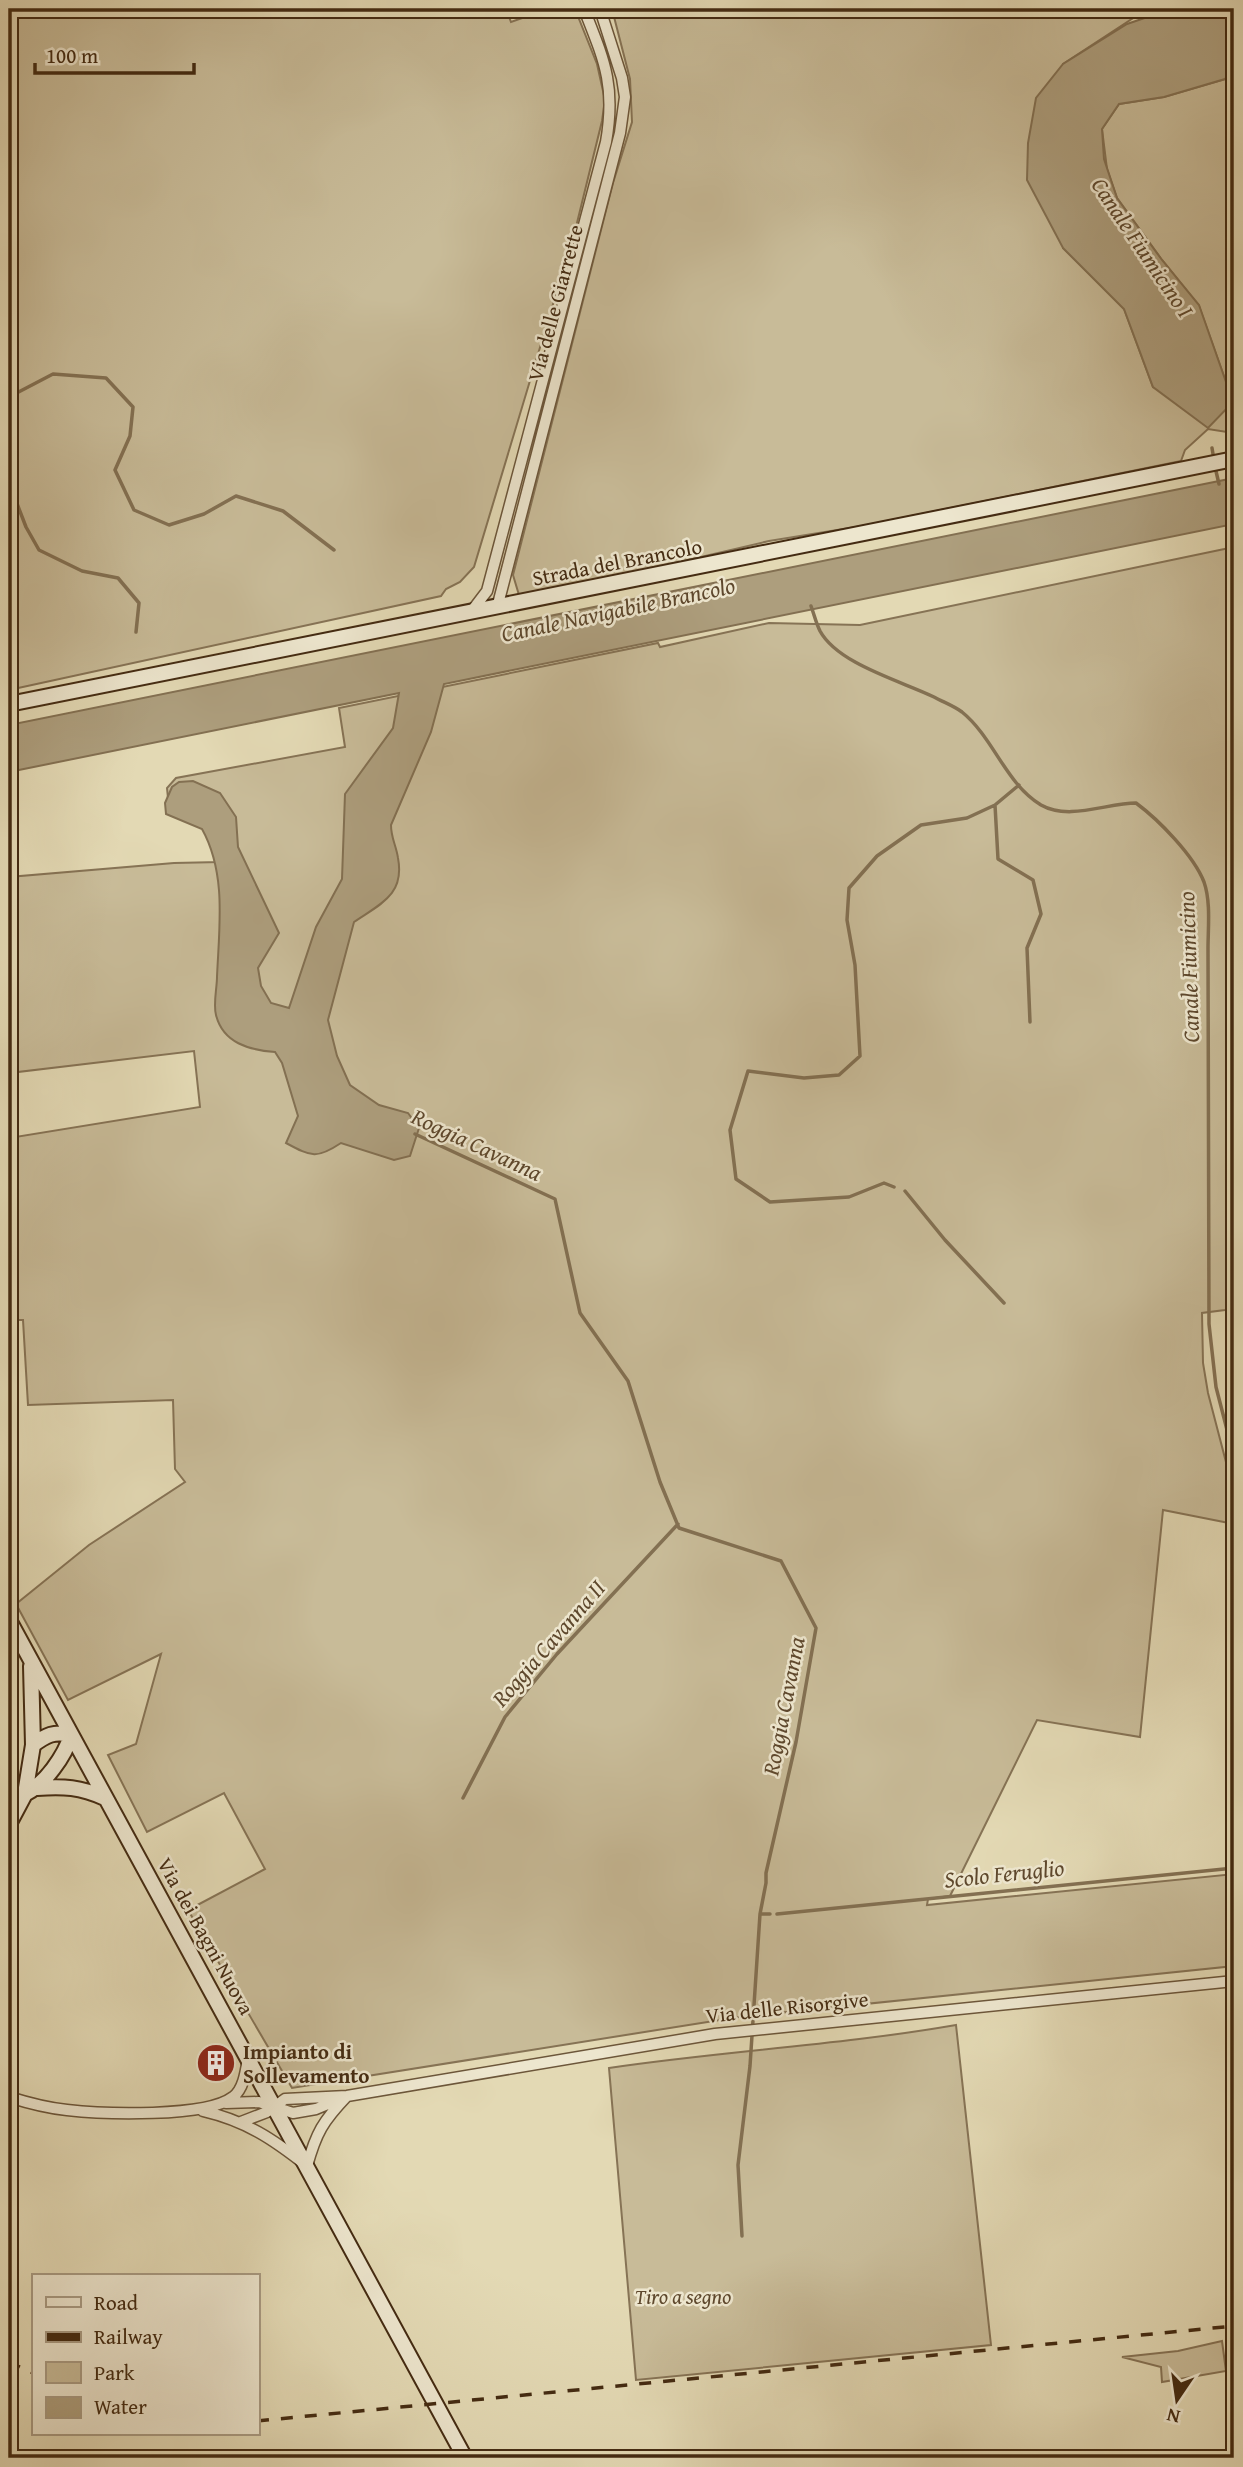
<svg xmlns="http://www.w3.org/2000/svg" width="1243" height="2467" viewBox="0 0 1243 2467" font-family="'Gentium Book Plus',serif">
	<rect width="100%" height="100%" fill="#e3d9b4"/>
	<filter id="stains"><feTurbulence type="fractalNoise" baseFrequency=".00286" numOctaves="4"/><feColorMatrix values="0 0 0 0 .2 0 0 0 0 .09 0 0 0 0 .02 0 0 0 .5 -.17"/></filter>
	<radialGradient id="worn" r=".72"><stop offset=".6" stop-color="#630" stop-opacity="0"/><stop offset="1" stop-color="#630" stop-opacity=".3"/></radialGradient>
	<path fill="#c8bb98" stroke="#867355" stroke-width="2" d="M 9,9 L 506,9 L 511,22 L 548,9 L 575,9 L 597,64 L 605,100 L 602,121 L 575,231 L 474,567 L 460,582 L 446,589 L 441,596 L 9,690 Z
		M 612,9 L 1147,9 L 1063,64 L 1063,248 L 1124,309 L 1153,387 L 1233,402 L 1199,306 L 1162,260 L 1117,198 L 1107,169 L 1102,129 L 1119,104 L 1164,97 L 1225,79 L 1234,69 L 1234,430 L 1227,432 L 1208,429 L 1185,450 L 1181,461 L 862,526 L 769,541 L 658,567 L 519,595 L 513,575 L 613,183 L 632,122 L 630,79 Z
		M 1234,547 L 1234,1339 L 1231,1306 L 1225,1310 L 1202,1313 L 1203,1363 L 1208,1393 L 1233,1489 L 1234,1524 L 1163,1510 L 1140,1737 L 1037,1720 L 950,1896 L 928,1899 L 927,1905 L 1234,1874 L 1234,1966 L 739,2017 L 292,2088 L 188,1910 L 265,1869 L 224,1793 L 147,1832 L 108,1755 L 136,1744 L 161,1654 L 68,1700 L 16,1604 L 89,1545 L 185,1482 L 175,1469 L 173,1400 L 28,1405 L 23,1320 L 9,1320 L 9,1138 L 200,1107 L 194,1051 L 9,1073 L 9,877 L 174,863 L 220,862 L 217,836 L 168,798 L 167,788 L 176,778 L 345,747 L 339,708 L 658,643 L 660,647 L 769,623 L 860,625 Z
		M 956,2025 L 991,2345 L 636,2380 L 609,2068 C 724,2051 841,2045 956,2025 Z
		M 1222,2341 L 1226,2371 L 1162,2382 L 1161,2367 L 1122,2357 L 1178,2351 Z"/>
	<path fill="#ad9e7d" stroke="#837052" stroke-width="2" d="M 1171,9 L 1234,9 L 1234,69 L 1225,79 L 1164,97 L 1119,104 L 1102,129 L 1104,159 L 1117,198 L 1162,260 L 1199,305 L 1233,402 L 1208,428 L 1153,387 L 1124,309 L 1063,248 L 1027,180 L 1028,143 L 1036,98 L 1063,64 L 1127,24 Z
		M 1234,478 L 1234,524 L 444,684 L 431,732 L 391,825 C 391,838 396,845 398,858 C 405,895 380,904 354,922 L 328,1020 L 337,1056 L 350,1085 L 379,1105 L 408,1113 L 419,1128 L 410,1156 L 394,1160 L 341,1143 C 317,1159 312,1157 286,1143 L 298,1116 L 282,1063 L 275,1052 C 249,1050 223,1043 216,1015 C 213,1004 217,988 217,977 C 219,928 227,874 202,829 L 166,814 L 165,803 L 172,787 L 179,782 L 193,781 L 220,793 L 236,817 L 238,847 L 279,933 L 258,968 L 261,986 L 271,1003 L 289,1008 L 316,927 L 342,879 L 345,794 L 393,728 L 399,693 L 9,772 L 9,725 Z"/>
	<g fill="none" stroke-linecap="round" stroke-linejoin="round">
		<path stroke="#837052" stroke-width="3.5" d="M 9,397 L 53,374 L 106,378 L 133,407 L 130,436 L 115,470 L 134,510 L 169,525 L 204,514 L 236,496 L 283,511 L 334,550
			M 1212,448 L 1214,460
			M 1215,467 L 1219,484
			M 9,492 L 16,501 L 26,527 L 39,550 L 82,571 L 118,578 L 139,603 L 136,632
			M 811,606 C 814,614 816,623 820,631 C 838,664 901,681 934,697 C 943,702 954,706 962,712 C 994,738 1005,783 1041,805 C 1069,821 1107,803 1136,803 C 1159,820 1194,856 1204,882 C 1211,902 1208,928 1208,949 L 1209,1324 L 1216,1387 L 1234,1457
			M 995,805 L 998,859 L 1033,880 L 1041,914 L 1027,948 L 1030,1022
			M 415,1134 L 555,1199 L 580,1313 L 628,1381 L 660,1482 L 679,1528 L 781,1561 L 816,1628 L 796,1742 L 766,1873 L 766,1883 L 760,1914 L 770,1914
			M 894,1187 L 884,1183 L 849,1197 L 770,1202 L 736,1179 L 730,1130 L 748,1071 L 804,1078 L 839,1075 L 860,1056 L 855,965 L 847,920 L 849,888 L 877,856 L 921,825 L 967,818 L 995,805 L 1019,785
			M 905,1191 L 945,1240 L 1004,1303
			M 1234,1663 L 1232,1745 L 1234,1764
			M 463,1798 L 505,1717 L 557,1654 L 678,1524
			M 777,1914 L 1234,1868
			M 742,2236 L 738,2165 L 750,2066 L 760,1914"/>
		<g stroke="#6c563a" stroke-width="13">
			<path id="street" d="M 497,608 L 620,133 L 625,97 L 622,78 L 600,9
				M 471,612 L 487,591 L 606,142 C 616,85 604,60 584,9
				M 9,2097 C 28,2103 47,2108 67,2110 C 102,2114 206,2118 233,2097 C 244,2089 246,2070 248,2058
				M 226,2103 L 259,2102 L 293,2113 L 316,2109 L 340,2099
				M 203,2111 C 246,2121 273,2139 307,2166 C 316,2133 323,2121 347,2096
				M 241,2122 L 267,2112 L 285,2099 L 347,2096 L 715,2034 L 1234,1981
				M 1199,2458 L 1234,2455"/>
		</g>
		<g stroke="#442b12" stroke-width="18">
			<path id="secondary" d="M 9,704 L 1234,459
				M 9,1620 L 465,2458
				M 33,1745 C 46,1735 54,1731 71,1735
				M 37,1788 C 64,1786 80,1787 105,1798
				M 25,1794 C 45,1784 65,1756 71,1735
				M 9,1824 L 25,1794 L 33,1745 L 31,1666"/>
		</g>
		<use href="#street" stroke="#ede6ce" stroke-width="10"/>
		<use href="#secondary" stroke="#ede6ce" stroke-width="14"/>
		<path stroke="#442b12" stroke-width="3.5" stroke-dasharray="12 12" stroke-linecap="butt" d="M 9,2362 L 33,2373
			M 257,2421 L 1234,2326"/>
	</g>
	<defs>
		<g id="building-disc" transform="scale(2.0125)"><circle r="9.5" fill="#8f2418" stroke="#ede6ce"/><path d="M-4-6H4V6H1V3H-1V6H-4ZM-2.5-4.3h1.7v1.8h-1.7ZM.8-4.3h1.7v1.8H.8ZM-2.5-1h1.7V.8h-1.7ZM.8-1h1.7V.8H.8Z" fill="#fff"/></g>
	</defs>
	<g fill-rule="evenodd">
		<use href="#building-disc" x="216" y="2063"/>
	</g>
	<g text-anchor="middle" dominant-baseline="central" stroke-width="5" stroke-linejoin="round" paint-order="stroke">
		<g font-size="21" fill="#442b12" stroke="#ede6ce">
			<text transform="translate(555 303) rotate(-75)">Via delle Giarrette</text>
			<text transform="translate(617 562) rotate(-11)">Strada del Brancolo</text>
			<text transform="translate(206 1936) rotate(61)">Via dei Bagni Nuova</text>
			<text transform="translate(787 2007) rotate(-6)">Via delle Risorgive</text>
		</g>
		<g font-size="21" font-weight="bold" fill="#442b12" stroke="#ede6ce" text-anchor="start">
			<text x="243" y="2051">Impianto di<tspan x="243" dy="24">Sollevamento</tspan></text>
		</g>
		<g font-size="21" font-style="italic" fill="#5e482d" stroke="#ede6ce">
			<text x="683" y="2296">Tiro a segno</text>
		</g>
		<g font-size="23" font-style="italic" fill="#5e482d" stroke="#ede6ce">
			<text transform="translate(1143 247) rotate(56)">Canale Fiumicino I</text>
			<text transform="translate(618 609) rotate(-12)">Canale Navigabile Brancolo</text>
			<text transform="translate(1188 967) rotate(-92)">Canale Fiumicino</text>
			<text transform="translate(477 1144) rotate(25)">Roggia Cavanna</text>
			<text transform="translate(548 1643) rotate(-49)">Roggia Cavanna II</text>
			<text transform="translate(783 1706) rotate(-79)">Roggia Cavanna</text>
			<text transform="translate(1004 1873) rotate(-6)">Scolo Feruglio</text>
		</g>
	</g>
	<rect width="1243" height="2467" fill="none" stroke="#e3d9b4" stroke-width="35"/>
	<rect x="10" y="10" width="1222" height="2446" fill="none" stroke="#442b12" stroke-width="3.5"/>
	<rect x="18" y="18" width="1208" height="2432" fill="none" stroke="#442b12" stroke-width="2"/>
	<rect x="32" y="2274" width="228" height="161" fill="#ede6ce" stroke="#a99b83" stroke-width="2"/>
	<rect x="46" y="2297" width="35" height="10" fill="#ede6ce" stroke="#a99b83" stroke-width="2"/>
	<text x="94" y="2310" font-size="21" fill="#442b12">Road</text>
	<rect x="46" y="2332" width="35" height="10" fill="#442b12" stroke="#a99b83" stroke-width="2"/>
	<text x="94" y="2344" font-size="21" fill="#442b12">Railway</text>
	<rect x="46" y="2362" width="35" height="21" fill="#c8bb98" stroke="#a99b83" stroke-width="2"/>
	<text x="94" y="2380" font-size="21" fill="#442b12">Park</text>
	<rect x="46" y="2397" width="35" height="21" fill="#ad9e7d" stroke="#a99b83" stroke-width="2"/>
	<text x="94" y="2414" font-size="21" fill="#442b12">Water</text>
	<g transform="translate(1177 2400) rotate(193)" stroke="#ede6ce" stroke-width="5" paint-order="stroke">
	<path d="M0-5L12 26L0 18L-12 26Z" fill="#442b12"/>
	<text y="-10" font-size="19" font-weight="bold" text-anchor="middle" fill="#442b12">N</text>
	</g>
	<path d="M35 63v10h159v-10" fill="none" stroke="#442b12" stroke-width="3.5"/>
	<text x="46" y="63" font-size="21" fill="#442b12" stroke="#ede6ce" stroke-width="5" paint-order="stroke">100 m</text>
	<rect width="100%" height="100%" filter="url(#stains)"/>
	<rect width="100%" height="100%" fill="url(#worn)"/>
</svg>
